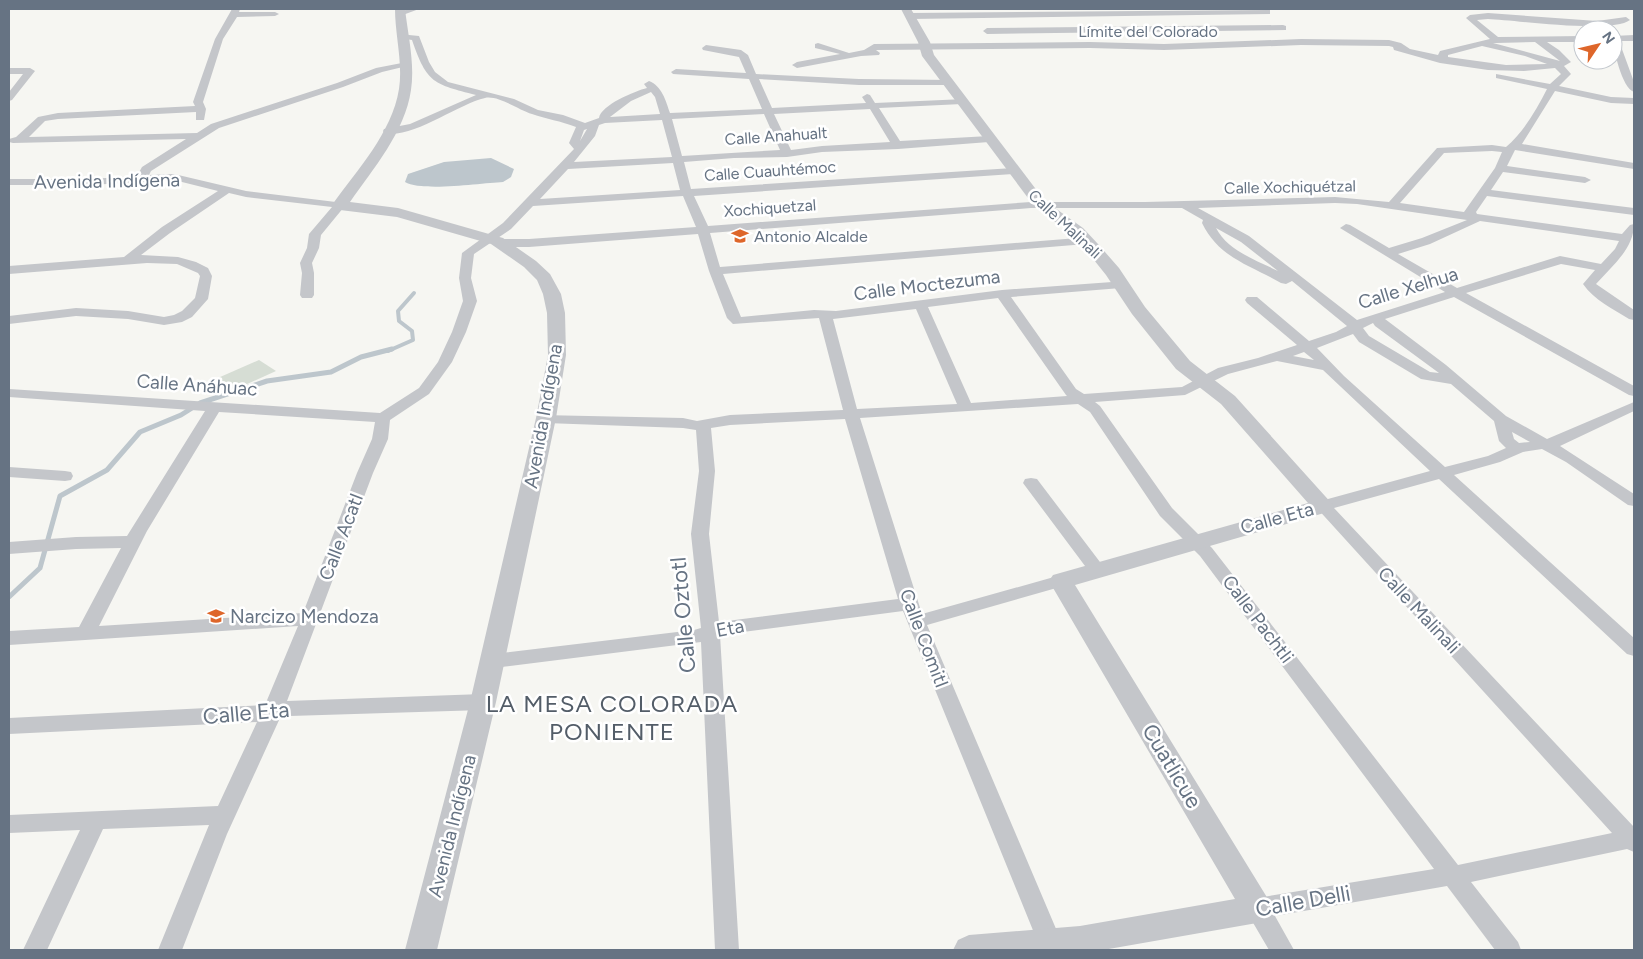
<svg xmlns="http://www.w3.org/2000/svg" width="1643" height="959" viewBox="0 0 1643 959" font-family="Figtree,sans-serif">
	<rect width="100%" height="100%" fill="#f6f6f2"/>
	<path fill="#d6ddd4" d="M 259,360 L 276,371 L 227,393 L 211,381 Z"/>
	<path fill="#bdc6cc" d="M 491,158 L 514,169 L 511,177 L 503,182 C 482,183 422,192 405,182 L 408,174 L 444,162 Z"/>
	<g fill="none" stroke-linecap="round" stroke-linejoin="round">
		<path stroke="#bdc6cc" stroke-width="4" d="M 388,351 L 413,340 L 412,331 L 399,321 L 398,311 L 414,293"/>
		<path stroke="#bdc6cc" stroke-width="5" d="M 9,597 L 40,568 L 60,496 L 107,470 L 140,432 L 181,415 L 200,403 L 267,381 L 331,372 L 361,357 L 392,349"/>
		<path fill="#c4c6ca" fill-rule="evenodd" d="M 232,9 L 240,9 L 239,12 L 275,12 L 279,14 L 275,16 L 237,17 L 223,39 L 203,102 L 206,109 L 204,120 L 196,120 L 196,112 L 58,119 L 45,121 L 29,137 L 197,133 L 211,124 L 337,83 L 376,68 L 407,62 L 407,66 L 382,72 L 343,87 L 219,128 L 151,171 L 149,175 L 174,174 L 246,191 L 344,203 L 346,205 L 344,207 L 321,235 L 319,248 L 312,263 L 314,273 L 314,295 L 312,298 L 302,298 L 300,295 L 302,273 L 300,263 L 307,248 L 309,234 L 332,207 L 246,197 L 229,193 L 170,233 L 141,255 L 178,257 L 196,262 L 208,268 L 212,276 L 208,299 L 192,317 L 182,322 L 164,325 L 128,319 L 76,316 L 9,324 L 9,316 L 76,308 L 128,311 L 164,317 L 174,315 L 182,311 L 195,298 L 200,276 L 198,273 L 177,264 L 147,263 L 9,274 L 9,266 L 124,257 L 162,227 L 218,191 L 174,180 L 90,185 L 9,185 L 9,179 L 90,179 L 137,176 L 142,167 L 186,139 L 13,143 L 9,142 L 9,139 L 16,137 L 38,117 L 58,113 L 195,106 L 193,102 L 215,39 Z
			M 408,9 L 419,9 L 400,16 L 396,14 Z
			M 1267,10 L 1270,10 L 1270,14 L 910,19 L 906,16 L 910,13 Z
			M 1488,13 L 1597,21 L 1626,17 L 1630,20 C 1612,34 1515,20 1488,19 L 1477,20 L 1498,37 L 1583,36 L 1583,42 L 1547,42 L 1559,50 L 1571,62 L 1564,66 L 1571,74 L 1559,86 L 1611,97 L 1634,98 L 1634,104 L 1611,103 L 1555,91 L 1522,144 L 1634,163 L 1634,169 L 1515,150 L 1507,166 L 1585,177 L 1591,180 L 1585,183 L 1503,172 L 1491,190 L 1634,208 L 1634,215 L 1487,196 L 1476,212 L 1477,214 L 1622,234 L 1630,225 L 1634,224 C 1634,249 1611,267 1596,284 L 1634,310 L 1634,320 L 1629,319 C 1613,309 1594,300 1583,284 L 1595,270 L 1561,264 L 1466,293 L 1634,386 L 1634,396 L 1629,395 L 1454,297 L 1385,319 L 1446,365 L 1506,416 L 1547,439 L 1634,402 L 1634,411 L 1560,446 L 1634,494 L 1634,506 L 1628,505 L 1566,462 L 1542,449 L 1523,452 L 1500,462 L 1454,475 L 1634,638 L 1634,656 L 1627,654 L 1439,479 L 1334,508 L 1634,827 L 1634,852 L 1627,849 L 1471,882 L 1518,942 L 1521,950 L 1495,950 L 1447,886 L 1275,916 L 1294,950 L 1269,950 L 1245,909 L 1249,902 L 1257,898 L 1434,869 L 1200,556 L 1160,516 L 1090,412 L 1078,404 L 860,418 L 922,614 L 1061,575 L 1067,577 L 1070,581 L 1067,585 L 927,625 L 1065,950 L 1041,950 L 903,611 L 720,635 L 739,950 L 715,950 L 701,642 L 493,668 L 486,666 L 483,661 L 486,656 L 493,654 L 694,630 L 701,628 L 691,534 L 699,471 L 696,430 L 683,428 L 546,423 L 541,421 L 538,418 L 541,415 L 683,418 L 697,421 L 730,415 L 843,410 L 819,318 L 733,324 L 727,318 L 709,271 L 698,234 L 529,247 L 500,247 L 494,243 L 500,239 L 529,239 L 696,227 L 683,196 L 533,206 L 511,229 L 474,254 L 471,278 L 477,301 L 466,332 L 452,362 L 429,394 L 390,420 L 388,439 L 373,473 L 287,701 L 483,694 L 490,697 L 493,702 L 490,707 L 483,710 L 290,716 L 280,718 L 227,834 L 182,950 L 158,950 L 209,825 L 103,829 L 47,950 L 23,950 L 80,830 L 9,833 L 9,815 L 218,806 L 257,722 L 9,734 L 9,718 L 265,705 L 298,626 L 9,645 L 9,631 L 79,627 L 121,548 L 76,549 L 9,554 L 9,542 L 76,537 L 127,536 L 205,411 L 9,397 L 9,389 L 380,413 L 419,388 L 438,362 L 452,332 L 463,301 L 459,278 L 462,253 L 503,223 L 574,149 L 569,143 L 576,127 C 561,121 546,119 532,114 C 519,110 498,95 485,98 C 458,104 411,140 384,133 L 383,131 L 384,129 L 410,124 L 476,95 C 434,84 427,84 412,40 L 399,38 L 399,34 L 419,36 L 429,62 L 435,72 L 448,82 L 514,99 L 538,110 L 563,115 L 585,123 L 599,118 C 601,105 635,91 647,88 L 644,84 L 649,81 C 662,86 666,101 670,113 L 762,109 L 749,79 L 673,74 L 671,72 L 676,69 L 746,73 L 739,57 L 703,50 L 702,48 L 706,45 L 741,50 L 748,55 L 756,74 L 859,79 L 951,80 L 953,82 L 948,85 L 859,85 L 759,79 L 772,108 L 866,103 L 862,97 L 867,94 L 870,95 L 875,103 L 965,99 L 967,101 L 962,104 L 879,108 L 900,141 L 989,136 L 994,139 L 989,142 L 898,149 L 822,152 L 787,157 L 734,158 L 684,162 L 691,189 L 1013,168 L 1018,171 L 1013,174 L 694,196 L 708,226 L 1031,202 L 1145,202 L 1335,197 L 1389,202 L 1437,148 L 1492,145 L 1506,147 C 1523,133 1537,109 1547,89 L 1496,78 L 1496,74 L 1550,84 L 1561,74 L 1555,68 L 1524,71 L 1488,70 L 1440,63 L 1394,50 L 1393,47 L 1389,46 L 1301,45 L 1164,50 L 1090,48 L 876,50 L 880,53 L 879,55 L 861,56 L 797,68 L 792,65 L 797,62 L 840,54 L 815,48 L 815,44 L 818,43 L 849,53 L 864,50 L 874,44 L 1090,42 L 1164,44 L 1301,39 L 1389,40 L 1401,43 L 1410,49 L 1438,55 L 1440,51 L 1490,39 L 1466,18 L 1470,15 ZM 1535,42 L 1560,61 L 1493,43 L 1496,43 ZM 1482,46 L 1525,56 L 1547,64 L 1506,65 L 1448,57 L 1448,55 ZM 651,92 L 655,97 L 660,114 L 610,117 L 631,101 ZM 870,109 L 890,142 L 822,146 L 791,150 L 774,114 ZM 764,114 L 780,150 L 682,156 L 672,119 ZM 662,120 L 672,157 L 574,162 L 595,136 L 599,125 L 605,123 ZM 587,129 L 580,141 L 584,130 ZM 1492,151 L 1502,152 L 1495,168 L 1464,212 L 1400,203 L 1444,153 ZM 673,163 L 680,190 L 540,199 L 568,169 ZM 1335,203 L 1357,204 L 1467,220 L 1422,238 L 1389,248 L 1350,225 L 1346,224 L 1340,228 L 1445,292 L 1357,320 L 1249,236 L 1198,208 ZM 1031,208 L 1182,208 L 1203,220 L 1202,223 C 1219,258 1250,265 1281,283 L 1286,284 L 1292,281 L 1347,326 L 1336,332 L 1309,341 L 1257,297 L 1247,297 L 1245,300 L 1247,303 L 1297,345 L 1258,358 L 1218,368 L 1182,387 L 1084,394 L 1076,389 L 1011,297 L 1121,288 L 1127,284 L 1126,281 L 1002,290 L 836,311 L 814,310 L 741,317 L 723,274 L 1086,244 L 1090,243 L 1092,240 L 1090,237 L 720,267 L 710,233 ZM 1480,221 L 1619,241 L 1615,249 L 1601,264 L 1560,256 L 1457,288 L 1398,254 L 1430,244 ZM 1216,228 L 1241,242 L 1278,271 C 1256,260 1228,251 1216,228 ZM 998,298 L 1066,395 L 1067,396 L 971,403 L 928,307 ZM 916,309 L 957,404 L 857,409 L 833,319 ZM 1373,323 L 1375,326 L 1439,373 L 1430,372 L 1369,336 L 1363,328 ZM 1353,334 L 1359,342 L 1421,379 L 1451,384 L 1494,421 L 1499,441 L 1506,448 L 1488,456 L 1445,467 L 1344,376 L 1317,348 ZM 1304,352 L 1314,360 L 1293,356 ZM 1277,361 L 1323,370 L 1430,471 L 1317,502 L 1315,506 L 1612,833 L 1458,865 L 1212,548 L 1172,508 L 1100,406 L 1095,402 L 1185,395 L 1228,374 ZM 219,412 L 375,422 L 372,439 L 357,473 L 303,613 L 99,626 L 147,531 ZM 845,419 L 898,599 L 719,622 L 709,534 L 715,471 L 711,428 L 730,425 ZM 1512,432 L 1530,442 L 1519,443 L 1514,439 Z
			M 1283,25 L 1286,26 L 1286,30 L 987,34 L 983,31 L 987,28 Z
			M 1634,35 L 1634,41 L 1619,41 L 1634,82 L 1634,92 C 1622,88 1613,49 1613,36 Z
			M 9,68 L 30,68 L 35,71 L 12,100 L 9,101 L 9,92 L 23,74 L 9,74 Z
			M 9,467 L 65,471 L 71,472 L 73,476 L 71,480 L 65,481 L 9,477 Z
			M 1031,478 L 1037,479 L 1103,566 L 1106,570 L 1103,574 L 1097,576 L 1091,574 L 1023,483 L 1025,479 Z"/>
		<path fill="#c4c6ca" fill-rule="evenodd" d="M 395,9 L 405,9 C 408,35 415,64 411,90 C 405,132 373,169 350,202 L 398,208 L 503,238 L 536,261 L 550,274 L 561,294 L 565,313 L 566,355 L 556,418 L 496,702 L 437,950 L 405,950 L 470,702 L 536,418 L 548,355 L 547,313 L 543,294 L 537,280 L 524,267 L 491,244 L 397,217 L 340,210 L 335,208 L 332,205 C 357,170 392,133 399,89 C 403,63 395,35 395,9 Z
			M 901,9 L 911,9 L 930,42 L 934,55 L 1038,192 L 1048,203 L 1083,228 L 1098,244 L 1119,268 L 1145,307 L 1190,361 L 1235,396 L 1334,506 L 1331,511 L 1075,585 L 1268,899 L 1272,909 L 1268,919 L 1257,923 L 1103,950 L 953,950 L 958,940 L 969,935 L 1080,926 L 1235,899 L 1049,581 L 1053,575 L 1308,503 L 1221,404 L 1176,369 L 1132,314 L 1106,275 L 1086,250 L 1071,234 L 1038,209 L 1028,198 L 922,56 L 918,42 Z"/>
	</g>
	<defs>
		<g id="school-bare" transform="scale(1.35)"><path d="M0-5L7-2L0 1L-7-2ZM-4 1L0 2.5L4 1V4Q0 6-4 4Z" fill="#de662a" stroke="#fff" stroke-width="2.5" paint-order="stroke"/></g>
	</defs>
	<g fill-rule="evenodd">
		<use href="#school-bare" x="740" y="236"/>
		<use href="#school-bare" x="216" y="616"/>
	</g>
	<g text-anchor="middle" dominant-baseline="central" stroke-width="5" stroke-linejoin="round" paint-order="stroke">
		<g font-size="16" fill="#667383" stroke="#fff">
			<text x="1148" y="31">Límite del Colorado</text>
			<text transform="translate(776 136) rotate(-4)">Calle Anahualt</text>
			<text transform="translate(770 171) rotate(-4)">Calle Cuauhtémoc</text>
			<text transform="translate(1290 187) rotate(-1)">Calle Xochiquétzal</text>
			<text transform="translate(770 208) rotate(-4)">Xochiquetzal</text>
			<text transform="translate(1065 224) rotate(43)">Calle Malinali</text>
		</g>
		<g font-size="16" fill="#667383" stroke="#fff" text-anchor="start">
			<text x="754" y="236">Antonio Alcalde</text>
		</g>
		<g font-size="19" fill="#667383" stroke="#fff">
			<text transform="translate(107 181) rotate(-1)">Avenida Indígena</text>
			<text transform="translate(927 285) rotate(-7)">Calle Moctezuma</text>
			<text transform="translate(1408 288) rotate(-17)">Calle Xelhua</text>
			<text transform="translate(197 385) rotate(4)">Calle Anáhuac</text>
			<text transform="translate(543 416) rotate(-80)">Avenida Indígena</text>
			<text transform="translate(1277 518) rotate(-15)">Calle Eta</text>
			<text transform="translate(341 537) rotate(-69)">Calle Acatl</text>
			<text transform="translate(1419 610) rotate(47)">Calle Malinali</text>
			<text transform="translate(1258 619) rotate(53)">Calle Pachtli</text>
			<text transform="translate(730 628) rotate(-11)">Eta</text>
			<text transform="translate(924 638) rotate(69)">Calle Comitl</text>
			<text transform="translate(452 826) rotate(-76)">Avenida Indígena</text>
		</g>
		<g font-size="19" fill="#667383" stroke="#fff" text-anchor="start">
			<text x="230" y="616">Narcizo Mendoza</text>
		</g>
		<g font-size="22" fill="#667383" stroke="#fff">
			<text transform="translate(683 615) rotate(-95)">Calle Oztotl</text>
			<text transform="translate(246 713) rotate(-5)">Calle Eta</text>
			<text transform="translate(1172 766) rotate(59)">Cuatlicue</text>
			<text transform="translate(1303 901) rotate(-10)">Calle Delli</text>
		</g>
		<g font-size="24" letter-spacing="1" fill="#535d68" stroke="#fff">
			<text x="612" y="703">LA MESA COLORADA<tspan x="612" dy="28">PONIENTE</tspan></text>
		</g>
	</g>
	<rect width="1643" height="959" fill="none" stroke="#667383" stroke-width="20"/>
	<g transform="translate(1598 45) rotate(55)"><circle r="24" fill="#ffffff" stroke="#c2c7cd"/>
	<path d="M0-4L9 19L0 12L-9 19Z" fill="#de662a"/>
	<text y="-8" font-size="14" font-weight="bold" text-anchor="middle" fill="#667383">N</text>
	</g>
</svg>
